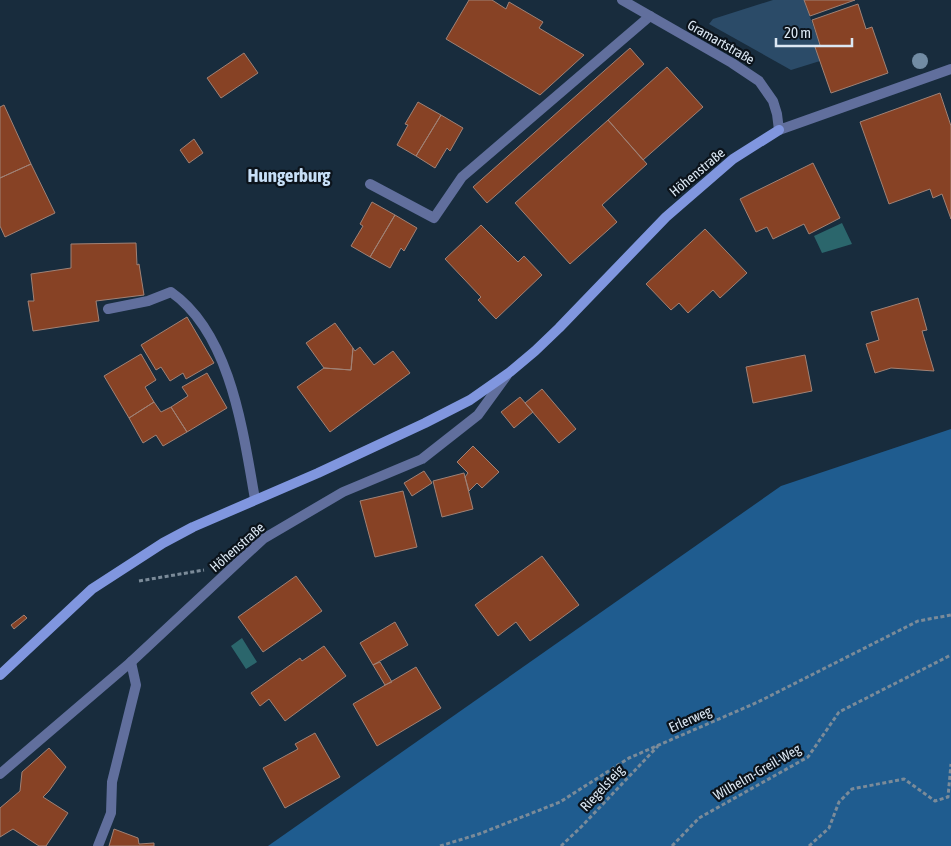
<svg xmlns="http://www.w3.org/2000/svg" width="951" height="846" viewBox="0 0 951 846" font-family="'Asap Condensed',sans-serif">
	<rect width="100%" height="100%" fill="#182c3d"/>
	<path fill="#2b4b68" d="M 773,0 L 804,0 L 820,45 L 820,61 L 791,70 L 709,24 L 713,19 Z"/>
	<path fill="#1f5c8f" d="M 951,429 L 951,846 L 268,846 L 781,486 Z"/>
	<path fill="#2b666c" d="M 842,223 L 852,244 L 822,253 L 814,236 Z
		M 242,638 L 257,662 L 246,669 L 231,646 Z"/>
	<path fill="#874225" stroke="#a08276" d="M 469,0 L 492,0 L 506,9 L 509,2 L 543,22 L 539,28 L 584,55 L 540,95 L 446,39 Z
		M 804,0 L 855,0 L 810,16 Z
		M 858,4 L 866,29 L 872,27 L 888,73 L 831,93 L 815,47 L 820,45 L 812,20 Z
		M 630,48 L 644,64 L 487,203 L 473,187 Z
		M 244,53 L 258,73 L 221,98 L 207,78 Z
		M 667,67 L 703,107 L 643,160 L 608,120 Z
		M 940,93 L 951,126 L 951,219 L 942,194 L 933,198 L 930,189 L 889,204 L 860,122 Z
		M 418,102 L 441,115 L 416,156 L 397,145 L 408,125 L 405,124 Z
		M 4,105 L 31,164 L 0,178 L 0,107 Z
		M 441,115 L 463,128 L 450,151 L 447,148 L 435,168 L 416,156 Z
		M 608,120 L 647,164 L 602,205 L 617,222 L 570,264 L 515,203 Z
		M 194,139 L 203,153 L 189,163 L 180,150 Z
		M 813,163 L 840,218 L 809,234 L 804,224 L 773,239 L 767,227 L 756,232 L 740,199 Z
		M 31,164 L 55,213 L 5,237 L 0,226 L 0,178 Z
		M 372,202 L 395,215 L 370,257 L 351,246 L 363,226 L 360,224 Z
		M 395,215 L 417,228 L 404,251 L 401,248 L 390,268 L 370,257 Z
		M 481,225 L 518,262 L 524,256 L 542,275 L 496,319 L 478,300 L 481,297 L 445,259 Z
		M 705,229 L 747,273 L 720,298 L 713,290 L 688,313 L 679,303 L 671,310 L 646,284 Z
		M 136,243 L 137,265 L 139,264 L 144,295 L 96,301 L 99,321 L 33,331 L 28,301 L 34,301 L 31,274 L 71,268 L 71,244 Z
		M 918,298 L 927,330 L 922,331 L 934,371 L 891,368 L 875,373 L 866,344 L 879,340 L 871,312 Z
		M 187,317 L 214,363 L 186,379 L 183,373 L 170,381 L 161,367 L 156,370 L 141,345 Z
		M 335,323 L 353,348 L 351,370 L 324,368 L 306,343 Z
		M 360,347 L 374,365 L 393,351 L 410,373 L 330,432 L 297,387 L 324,368 L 351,370 L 353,348 L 355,351 Z
		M 141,354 L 156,380 L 145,387 L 154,402 L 129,418 L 104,376 Z
		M 805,355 L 812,391 L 753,403 L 746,367 Z
		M 207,373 L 227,408 L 187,432 L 171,407 L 188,396 L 182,387 Z
		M 542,389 L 576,429 L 559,443 L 525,403 Z
		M 520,397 L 533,412 L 514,428 L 501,412 Z
		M 154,402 L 161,412 L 171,407 L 187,432 L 163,446 L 156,435 L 143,443 L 129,418 Z
		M 473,446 L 499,472 L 482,488 L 477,483 L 469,491 L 465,477 L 468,473 L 457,462 Z
		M 424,471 L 432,483 L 412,496 L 404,483 Z
		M 464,473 L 473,509 L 442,517 L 433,481 Z
		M 403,491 L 417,547 L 375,557 L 360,501 Z
		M 542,556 L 579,605 L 530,641 L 516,622 L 498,636 L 475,605 Z
		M 296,576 L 322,611 L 263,652 L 238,617 Z
		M 24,615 L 27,618 L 14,629 L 11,625 Z
		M 395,622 L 408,645 L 373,665 L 360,643 Z
		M 324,646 L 346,676 L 285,721 L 269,699 L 260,706 L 251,693 L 300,658 L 302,661 Z
		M 380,662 L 392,682 L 385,685 L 373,665 Z
		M 416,667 L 441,708 L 377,746 L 353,704 Z
		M 315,733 L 340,777 L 285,808 L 263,768 L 298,749 L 295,744 Z
		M 49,748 L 66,767 L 49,791 L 43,797 L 68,813 L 46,846 L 39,846 L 13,829 L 0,837 L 0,808 L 20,791 L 22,772 Z
		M 114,829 L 138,838 L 139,844 L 154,843 L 154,846 L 109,846 Z"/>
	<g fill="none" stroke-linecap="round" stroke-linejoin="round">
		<path stroke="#7b8b99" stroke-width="3" stroke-dasharray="4 2.5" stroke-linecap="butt" d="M 139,581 L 204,570
			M 440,846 L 479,834 L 560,802 L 629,758 L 758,702 L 918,621 L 951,615
			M 561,846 L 582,826 L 658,746
			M 672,846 L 699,818 L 808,757 L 839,712 L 951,655
			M 809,846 L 829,828 L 839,802 L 852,789 L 904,779 L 935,801 L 948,797 L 951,764"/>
		<path stroke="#616f9d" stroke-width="10" d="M 370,184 L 434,218 L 462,177 L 650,16
			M 108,309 L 148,301 L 171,292 C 231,334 243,432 255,499
			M 98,846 L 111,813 L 112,782 L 136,685 L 131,662"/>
		<path stroke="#616f9d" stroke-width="10" d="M 622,0 L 732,63 L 759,81 L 773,101 L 777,114 L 779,130 L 951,69
			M 0,774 L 131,662 L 263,539 L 343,492 L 422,459 L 478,415 L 507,375"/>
		<path stroke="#8096df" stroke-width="10" d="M 0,675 L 92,589 L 163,543 L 193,527 L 318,473 L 425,423 L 470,400 L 510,372 L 535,351 L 559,328 L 666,217 L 733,159 L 779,130"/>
	</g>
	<circle fill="#728ca4" cx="920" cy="61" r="8"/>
	<g text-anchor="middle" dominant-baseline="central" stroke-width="4.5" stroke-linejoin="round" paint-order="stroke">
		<g font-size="14" fill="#dbe7f3" stroke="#0b131b">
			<text transform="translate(721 42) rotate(30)">Gramartstraße</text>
			<text transform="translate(697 172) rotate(-40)">Höhenstraße</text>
			<text transform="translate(237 547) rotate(-41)">Höhenstraße</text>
			<text transform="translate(690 719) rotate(-24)">Erlerweg</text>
			<text transform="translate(757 772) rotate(-30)">Wilhelm-Greil-Weg</text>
			<text transform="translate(602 788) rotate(-47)">Riegelsteig</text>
		</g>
		<g font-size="19" font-weight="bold" fill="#c7dff7" stroke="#0b131b">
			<text x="289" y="175">Hungerburg</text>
		</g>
	</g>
	<path d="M776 38v8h76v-8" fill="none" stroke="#dbe7f3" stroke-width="2.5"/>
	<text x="784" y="38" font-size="15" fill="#dbe7f3" stroke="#0b131b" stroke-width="4" paint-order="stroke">20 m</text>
</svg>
